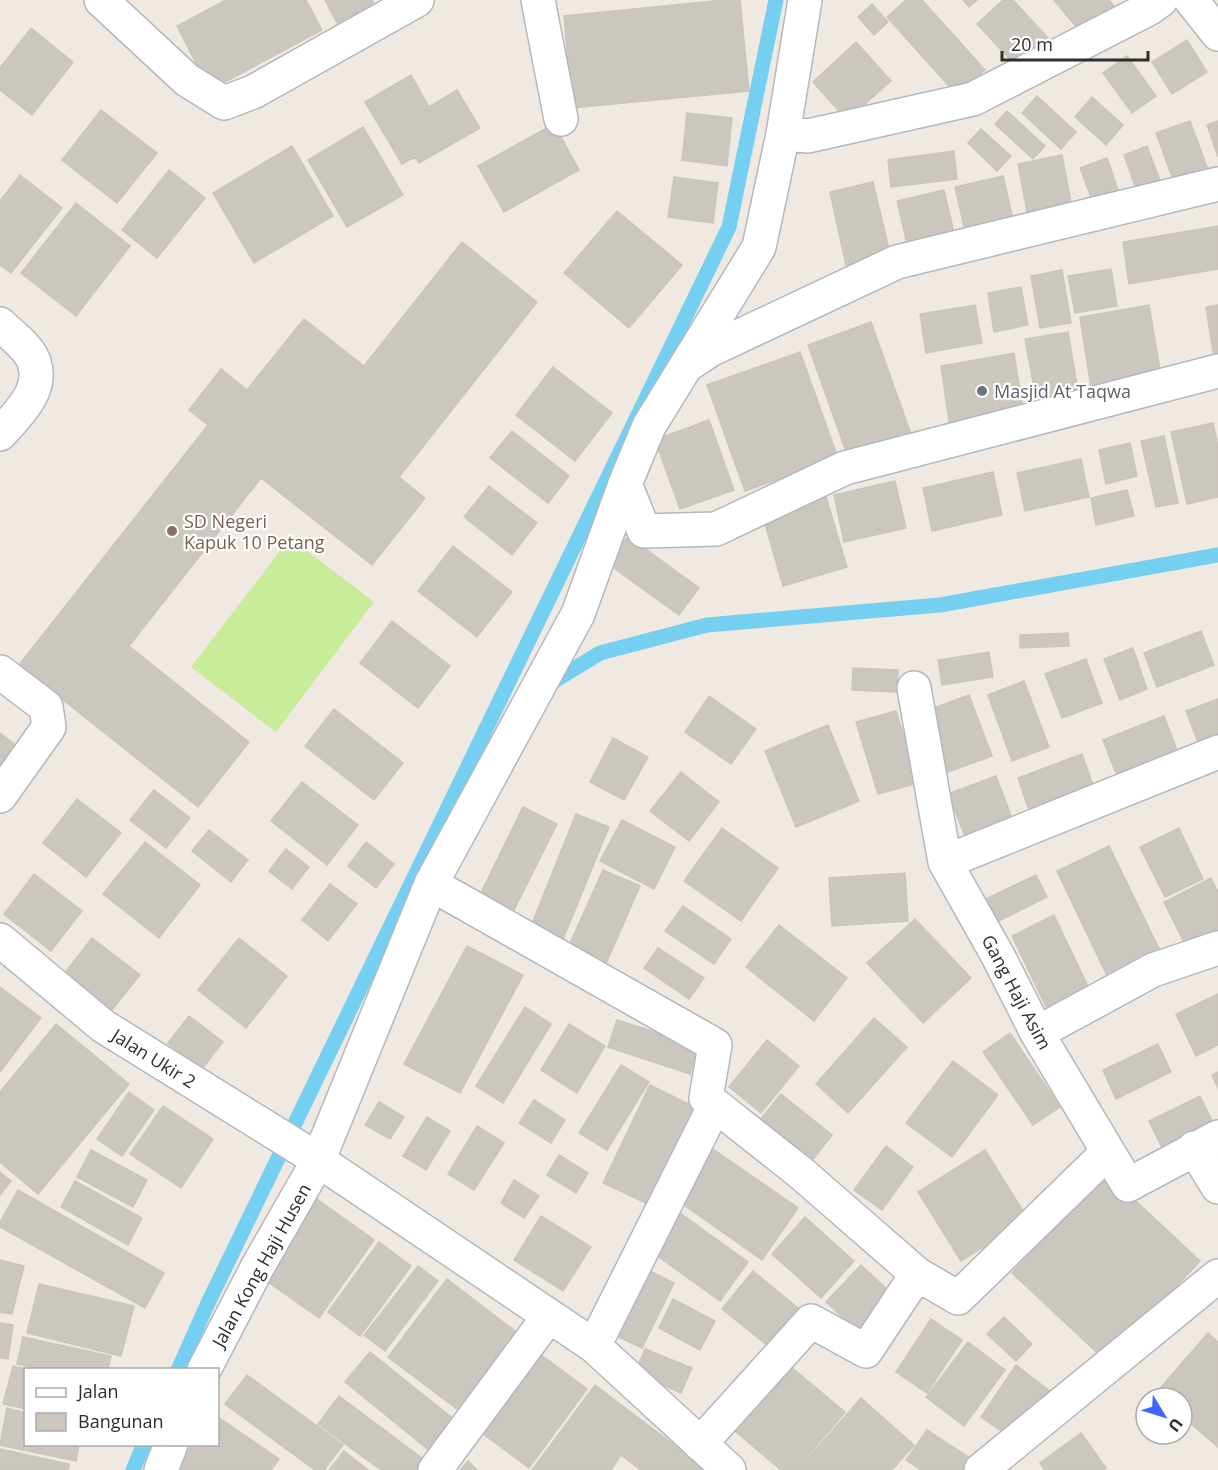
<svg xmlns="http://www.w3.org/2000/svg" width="1218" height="1470" viewBox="0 0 1218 1470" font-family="'Open Sans',sans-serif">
	<rect width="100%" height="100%" fill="#efe9e1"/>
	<path fill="#c9ec9a" d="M 290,538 L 374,602 L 276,732 L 191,667 Z"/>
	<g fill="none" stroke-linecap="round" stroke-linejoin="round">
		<path stroke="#75cff0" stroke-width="15" d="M 546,686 L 600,653 L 707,625 L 940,605 L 1218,555
			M 178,1370 L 208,1303 L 729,227 L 776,0
			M 133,1470 L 144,1444"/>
	</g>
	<path fill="#cbc7bf" stroke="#cbc5ba" stroke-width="1.5" d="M 226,0 L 306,0 L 322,30 L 210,90 L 177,26 Z
		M 325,0 L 372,0 L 374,4 L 337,23 Z
		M 724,0 L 740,0 L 749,91 L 572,108 L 564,16 Z
		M 906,0 L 922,0 L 985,70 L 957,95 L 887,17 Z
		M 963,0 L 977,0 L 969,7 Z
		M 1003,0 L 1013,0 L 1048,38 L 1017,67 L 977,24 Z
		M 1054,0 L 1109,0 L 1114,6 L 1082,34 Z
		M 872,4 L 888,22 L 874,35 L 858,17 Z
		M 31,28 L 73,62 L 32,115 L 0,90 L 0,68 Z
		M 1187,40 L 1207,72 L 1172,94 L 1152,62 Z
		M 856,42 L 891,81 L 847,120 L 813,82 Z
		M 1127,56 L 1156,96 L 1132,113 L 1103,73 Z
		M 411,75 L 429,107 L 457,90 L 480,128 L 419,163 L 415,157 L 402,164 L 365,102 Z
		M 1037,96 L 1076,132 L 1061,149 L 1022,113 Z
		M 1092,97 L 1123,125 L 1106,145 L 1075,117 Z
		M 101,110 L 157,153 L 117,203 L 62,160 Z
		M 1007,111 L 1045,146 L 1033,159 L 995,124 Z
		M 687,113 L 732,118 L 727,166 L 682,160 Z
		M 1190,121 L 1210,175 L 1176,188 L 1156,133 Z
		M 1218,121 L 1218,157 L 1207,125 Z
		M 554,124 L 579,170 L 504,212 L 478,166 Z
		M 363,127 L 403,195 L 347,227 L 308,160 Z
		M 981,129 L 1011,156 L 997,171 L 968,143 Z
		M 292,146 L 333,216 L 254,263 L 213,193 Z
		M 1147,146 L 1164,191 L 1140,200 L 1124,155 Z
		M 954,151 L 957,179 L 891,187 L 888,160 Z
		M 1062,155 L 1073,213 L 1029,222 L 1018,164 Z
		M 1107,158 L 1121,199 L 1095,208 L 1080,168 Z
		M 169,170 L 205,198 L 157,258 L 122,230 Z
		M 20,175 L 62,208 L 11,273 L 0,265 L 0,201 Z
		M 1003,176 L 1014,223 L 966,235 L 955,187 Z
		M 674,177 L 718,183 L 713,223 L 668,217 Z
		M 873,182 L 890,254 L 846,265 L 830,192 Z
		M 944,190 L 955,237 L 908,248 L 897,201 Z
		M 76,203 L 130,246 L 76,316 L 21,273 Z
		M 617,211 L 682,265 L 629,328 L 564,273 Z
		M 1218,226 L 1218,269 L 1129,284 L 1123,242 Z
		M 462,242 L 537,302 L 399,477 L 425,498 L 372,565 L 261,478 L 129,646 L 249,742 L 198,807 L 19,665 L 208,425 L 189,410 L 221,369 L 247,390 L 304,319 L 364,366 Z
		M 1111,269 L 1117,306 L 1075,313 L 1068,276 Z
		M 1062,270 L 1071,323 L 1040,328 L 1031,276 Z
		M 1021,287 L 1028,325 L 994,332 L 988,293 Z
		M 975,305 L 982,343 L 926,353 L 920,314 Z
		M 1149,305 L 1162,382 L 1092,394 L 1080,317 Z
		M 1218,305 L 1218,358 L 1214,358 L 1206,307 Z
		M 871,322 L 911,434 L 848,457 L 808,345 Z
		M 1068,332 L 1080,403 L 1038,409 L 1025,339 Z
		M 800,352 L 838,458 L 745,491 L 707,385 Z
		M 1014,353 L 1024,415 L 950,428 L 941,366 Z
		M 553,367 L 612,413 L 575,461 L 516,415 Z
		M 709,420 L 734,490 L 680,509 L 655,440 Z
		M 1213,423 L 1218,446 L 1218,497 L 1187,504 L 1171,432 Z
		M 512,431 L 569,476 L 548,503 L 490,458 Z
		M 1164,436 L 1178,503 L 1156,507 L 1141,441 Z
		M 1130,443 L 1137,476 L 1106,484 L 1099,450 Z
		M 1081,459 L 1089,497 L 1025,511 L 1017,473 Z
		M 993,472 L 1002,515 L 932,531 L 923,488 Z
		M 895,481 L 906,528 L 844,542 L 834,495 Z
		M 489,486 L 537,523 L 512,555 L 464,517 Z
		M 1127,490 L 1134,516 L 1096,525 L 1091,498 Z
		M 826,497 L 847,567 L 783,586 L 763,517 Z
		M 628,536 L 699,588 L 679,615 L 607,563 Z
		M 453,546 L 512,592 L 477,637 L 418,591 Z
		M 392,621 L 450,666 L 418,708 L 360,663 Z
		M 1201,631 L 1214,665 L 1157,687 L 1144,653 Z
		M 1068,633 L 1069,646 L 1020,648 L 1020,635 Z
		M 1133,648 L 1147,689 L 1120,700 L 1104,659 Z
		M 989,652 L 993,677 L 942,685 L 938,660 Z
		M 1086,659 L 1102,703 L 1062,718 L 1045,674 Z
		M 853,668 L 898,670 L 897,692 L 852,690 Z
		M 1024,681 L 1049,747 L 1012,761 L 988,695 Z
		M 969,695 L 992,756 L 945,773 L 923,712 Z
		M 709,696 L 756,729 L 731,764 L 685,732 Z
		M 1218,699 L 1218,747 L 1202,753 L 1186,711 Z
		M 334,709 L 403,763 L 374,800 L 305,746 Z
		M 896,711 L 918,783 L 878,794 L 856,722 Z
		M 1164,716 L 1180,758 L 1119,781 L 1103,740 Z
		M 828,725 L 859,801 L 796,827 L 765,751 Z
		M 0,733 L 23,751 L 0,780 Z
		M 613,738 L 648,757 L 624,800 L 590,782 Z
		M 1082,754 L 1093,785 L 1029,810 L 1018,778 Z
		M 681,772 L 719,802 L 689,841 L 650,811 Z
		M 996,776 L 1014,823 L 967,841 L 948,794 Z
		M 302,782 L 358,825 L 327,865 L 271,821 Z
		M 154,790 L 190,818 L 166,848 L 130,820 Z
		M 77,799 L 121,833 L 86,877 L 43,843 Z
		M 523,807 L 557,824 L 511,916 L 478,899 Z
		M 576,814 L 609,827 L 561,944 L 529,931 Z
		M 622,820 L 675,847 L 654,889 L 600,861 Z
		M 722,828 L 778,868 L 741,921 L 684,881 Z
		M 1179,828 L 1203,879 L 1165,897 L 1140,847 Z
		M 209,830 L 248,860 L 231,882 L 192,851 Z
		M 145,842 L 200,885 L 159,938 L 103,894 Z
		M 366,842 L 394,864 L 376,888 L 348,866 Z
		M 1109,846 L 1164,959 L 1111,984 L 1057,871 Z
		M 286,849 L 309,867 L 292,889 L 269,871 Z
		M 603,870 L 640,886 L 605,966 L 567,950 Z
		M 905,873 L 908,921 L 832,926 L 829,878 Z
		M 34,874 L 82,911 L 51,951 L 4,914 Z
		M 1036,875 L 1047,897 L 987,927 L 975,904 Z
		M 1211,878 L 1218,892 L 1218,937 L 1189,952 L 1164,902 Z
		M 330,884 L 357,904 L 328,941 L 302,920 Z
		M 683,906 L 731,939 L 714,964 L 665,931 Z
		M 1054,915 L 1091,993 L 1049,1013 L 1012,936 Z
		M 915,919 L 971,978 L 923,1023 L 867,963 Z
		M 779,925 L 847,978 L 814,1021 L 746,967 Z
		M 92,938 L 140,975 L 107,1016 L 60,979 Z
		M 239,938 L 287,976 L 246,1028 L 198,990 Z
		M 467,946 L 523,975 L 460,1093 L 404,1064 Z
		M 658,948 L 704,978 L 689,999 L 644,968 Z
		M 0,987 L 41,1018 L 0,1072 Z
		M 1218,994 L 1218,1045 L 1196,1056 L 1176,1014 Z
		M 525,1007 L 551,1024 L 503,1103 L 476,1086 Z
		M 189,1016 L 223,1042 L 202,1069 L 168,1043 Z
		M 874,1018 L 907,1047 L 848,1113 L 816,1084 Z
		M 617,1020 L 699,1046 L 690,1074 L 608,1047 Z
		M 56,1024 L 129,1084 L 38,1194 L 0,1162 L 0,1092 Z
		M 569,1024 L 605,1046 L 577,1093 L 541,1070 Z
		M 1010,1033 L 1060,1107 L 1033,1125 L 983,1052 Z
		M 767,1040 L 799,1066 L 761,1113 L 729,1087 Z
		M 1158,1044 L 1171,1072 L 1116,1099 L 1103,1070 Z
		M 953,1061 L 998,1095 L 952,1157 L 906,1123 Z
		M 621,1065 L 649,1082 L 607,1150 L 579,1133 Z
		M 1218,1072 L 1218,1088 L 1212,1075 Z
		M 650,1085 L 699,1109 L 652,1206 L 603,1183 Z
		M 129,1092 L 154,1110 L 122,1156 L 97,1139 Z
		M 781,1094 L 832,1135 L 811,1162 L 759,1121 Z
		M 1200,1096 L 1217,1131 L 1166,1156 L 1149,1121 Z
		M 534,1100 L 565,1120 L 551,1143 L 519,1123 Z
		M 379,1102 L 404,1117 L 390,1139 L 365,1125 Z
		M 163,1106 L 213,1139 L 181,1188 L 130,1154 Z
		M 427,1117 L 450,1131 L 426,1170 L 403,1156 Z
		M 477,1126 L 504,1143 L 474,1190 L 448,1174 Z
		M 886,1146 L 913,1167 L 882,1210 L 854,1190 Z
		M 713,1149 L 798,1208 L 762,1260 L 677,1200 Z
		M 91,1150 L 147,1180 L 133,1207 L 77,1177 Z
		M 985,1150 L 1028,1219 L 961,1261 L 918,1192 Z
		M 559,1155 L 588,1173 L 576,1193 L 547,1175 Z
		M 0,1172 L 11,1181 L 0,1195 Z
		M 1106,1173 L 1200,1261 L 1107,1362 L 1012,1273 Z
		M 514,1180 L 539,1196 L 524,1218 L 501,1203 Z
		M 75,1181 L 142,1218 L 128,1245 L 61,1207 Z
		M 18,1190 L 164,1273 L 145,1308 L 0,1227 L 0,1222 Z
		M 317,1199 L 374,1240 L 319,1318 L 261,1277 Z
		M 680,1213 L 748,1262 L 720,1301 L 652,1252 Z
		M 541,1216 L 591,1247 L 563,1291 L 514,1260 Z
		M 805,1217 L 854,1261 L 821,1298 L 772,1254 Z
		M 379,1242 L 411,1266 L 360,1336 L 328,1312 Z
		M 0,1260 L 24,1266 L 12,1314 L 0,1312 Z
		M 861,1265 L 894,1296 L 859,1333 L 826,1302 Z
		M 418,1266 L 438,1281 L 385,1351 L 364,1335 Z
		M 640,1266 L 674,1283 L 642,1348 L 608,1332 Z
		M 753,1271 L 809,1317 L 778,1354 L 722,1309 Z
		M 447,1279 L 523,1337 L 465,1415 L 388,1357 Z
		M 39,1284 L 134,1306 L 121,1356 L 27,1333 Z
		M 673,1299 L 715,1321 L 700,1350 L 659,1328 Z
		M 1004,1317 L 1032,1344 L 1016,1361 L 987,1334 Z
		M 931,1319 L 962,1340 L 927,1393 L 896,1372 Z
		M 0,1323 L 13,1325 L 8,1359 L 0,1358 Z
		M 1208,1333 L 1218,1342 L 1218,1447 L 1182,1416 L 1182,1398 L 1162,1398 L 1156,1393 Z
		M 23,1337 L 111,1356 L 108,1370 L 41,1370 L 17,1364 Z
		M 968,1342 L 1005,1370 L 964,1426 L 926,1397 Z
		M 645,1349 L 692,1368 L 681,1393 L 635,1373 Z
		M 370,1352 L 461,1425 L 436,1456 L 345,1382 Z
		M 540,1354 L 587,1389 L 529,1468 L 482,1433 Z
		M 784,1361 L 845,1412 L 796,1470 L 781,1470 L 729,1426 Z
		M 1016,1365 L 1051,1392 L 1013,1439 L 981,1417 Z
		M 13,1366 L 29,1370 L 26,1370 L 26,1409 L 3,1404 Z
		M 247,1375 L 343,1445 L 324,1470 L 315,1470 L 225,1404 Z
		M 595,1385 L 707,1470 L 641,1470 L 621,1455 L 611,1470 L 532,1470 Z
		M 339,1396 L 427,1462 L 421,1470 L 381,1470 L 318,1424 Z
		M 861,1398 L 914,1445 L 892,1470 L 798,1470 Z
		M 7,1408 L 26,1413 L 26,1444 L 79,1444 L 76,1461 L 0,1445 Z
		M 218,1417 L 279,1459 L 271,1470 L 183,1470 L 177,1466 L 192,1444 L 218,1444 Z
		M 927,1430 L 973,1460 L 966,1470 L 921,1470 L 906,1460 Z
		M 1081,1433 L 1106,1468 L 1103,1470 L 1045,1470 L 1040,1463 Z
		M 0,1449 L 69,1464 L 68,1470 L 0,1470 Z
		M 344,1451 L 368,1470 L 329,1470 Z
		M 468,1461 L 477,1470 L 460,1470 Z"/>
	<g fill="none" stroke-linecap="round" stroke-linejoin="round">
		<g stroke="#b4b7c1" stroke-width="36">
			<path id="street" d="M 101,0 L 187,80 L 224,103 L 253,92 L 417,0
				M 538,0 L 561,119
				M 1191,0 L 1218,34
				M 783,134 L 808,136 L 973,99 L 1150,8 L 1161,0
				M 0,324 C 11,335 29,347 34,362 C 44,391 17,415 0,434
				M 689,364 L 710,350 L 897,262 L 1218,184
				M 625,484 L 644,531 L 716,529 L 845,468 L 1218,371
				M 0,672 L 46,707 L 49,727 L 0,796
				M 914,688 L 945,862 L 998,956 L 1037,1033 L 1128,1185 L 1218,1137
				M 945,862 L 1218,752
				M 431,884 L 715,1045 L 706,1098 L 715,1105
				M 0,940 L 103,1026 L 309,1154 L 594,1346 L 729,1470
				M 1037,1033 L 1153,970 L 1218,948
				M 1194,1148 L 1218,1187
				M 594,1346 L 715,1105 L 801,1173 L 917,1274
				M 204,1370 L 258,1266 L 318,1161 L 431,884 L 578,614 L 625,484 L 649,426 L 759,247 L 783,134 L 805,0
				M 700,1444 L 811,1321 L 866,1351 L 917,1274 L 958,1298 L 1108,1152
				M 161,1470 L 171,1444
				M 435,1470 L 549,1316
				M 981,1470 L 1218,1276"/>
		</g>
		<use href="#street" stroke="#fff" stroke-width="33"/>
	</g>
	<circle fill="#6b7280" stroke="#fff" stroke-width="2" cx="982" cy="391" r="6"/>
	<circle fill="#8d6e63" stroke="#fff" stroke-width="2" cx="172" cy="531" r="6"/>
	<g text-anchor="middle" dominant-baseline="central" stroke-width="4.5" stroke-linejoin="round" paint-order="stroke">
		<g font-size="18" fill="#5b616d" stroke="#fff" text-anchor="start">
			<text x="994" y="391">Masjid At Taqwa</text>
		</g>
		<g font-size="18" fill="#785e54" stroke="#fff" text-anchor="start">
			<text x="184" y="521">SD Negeri<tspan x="184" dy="21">Kapuk 10 Petang</tspan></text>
		</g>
		<g font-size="18" fill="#2e2e2e" stroke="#fff">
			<text transform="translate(1017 992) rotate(62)">Gang Haji Asim</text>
			<text transform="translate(154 1058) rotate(32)">Jalan Ukir 2</text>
			<text transform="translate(261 1265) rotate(-61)">Jalan Kong Haji Husen</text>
		</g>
	</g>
	<rect x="24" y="1368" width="195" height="78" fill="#ffffff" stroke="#ababab" stroke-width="1.5"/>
	<rect x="36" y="1388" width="30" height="9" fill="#ffffff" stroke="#ababab" stroke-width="1.5"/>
	<text x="78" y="1398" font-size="18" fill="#2e2e2e">Jalan</text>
	<rect x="36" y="1413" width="30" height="18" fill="#cbc7bf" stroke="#ababab" stroke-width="1.5"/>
	<text x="78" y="1428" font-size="18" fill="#2e2e2e">Bangunan</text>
	<g transform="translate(1164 1416) rotate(128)"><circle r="28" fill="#ffffff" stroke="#ababab" stroke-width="1.5"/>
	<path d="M0-4.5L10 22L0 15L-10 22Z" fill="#4264fb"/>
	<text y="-9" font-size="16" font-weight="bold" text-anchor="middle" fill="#2e2e2e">U</text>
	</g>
	<path d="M1002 51v9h146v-9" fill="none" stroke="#2e2e2e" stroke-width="3"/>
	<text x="1011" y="51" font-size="18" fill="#2e2e2e" stroke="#ffffff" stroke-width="4.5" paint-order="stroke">20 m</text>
</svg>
